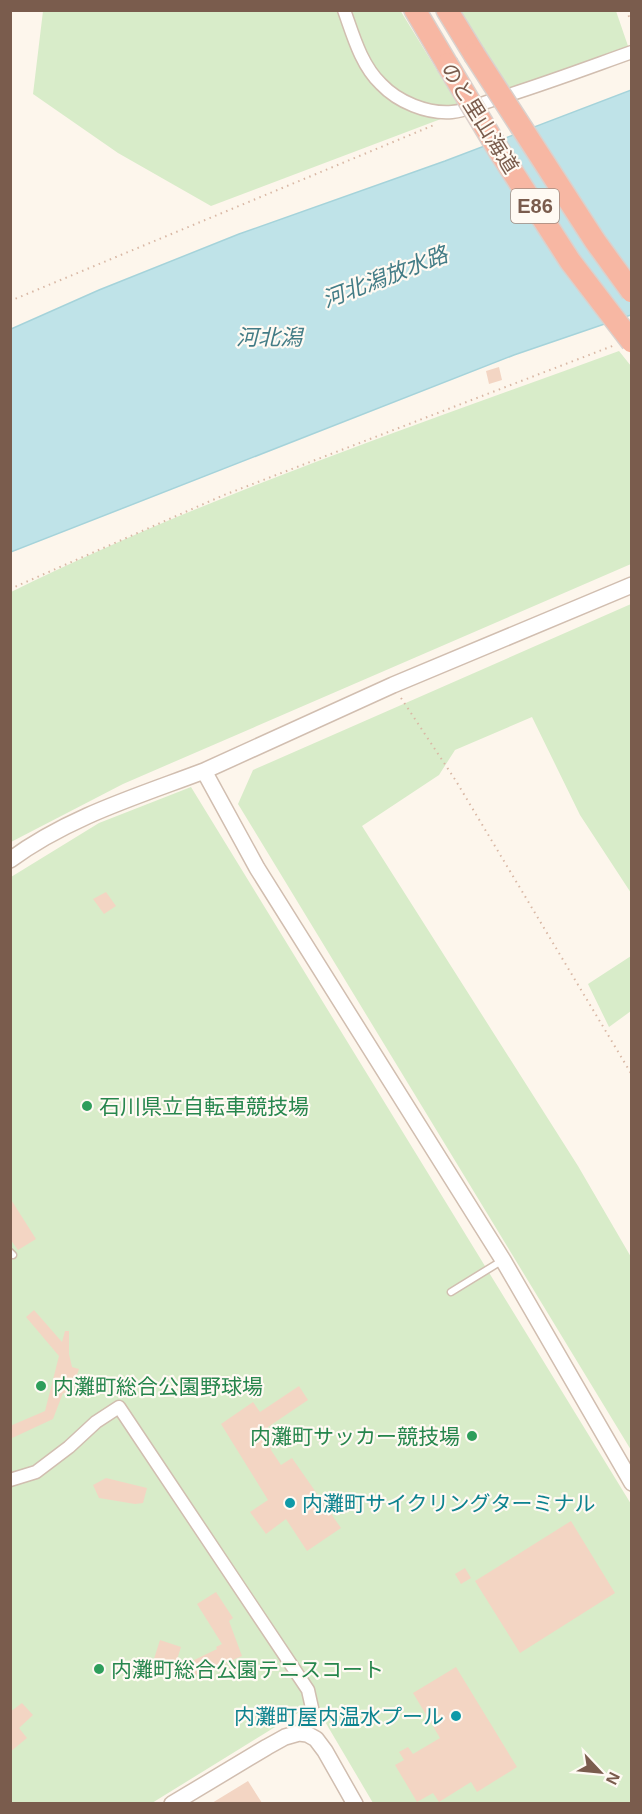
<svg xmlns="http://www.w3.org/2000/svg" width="642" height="1814" viewBox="0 0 642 1814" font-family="Helvetica,'Noto Sans JP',sans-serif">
	<rect width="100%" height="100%" fill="#fdf6ec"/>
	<path fill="#d8ecc9" d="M 400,10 L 462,111 L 211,206 L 118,153 L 33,94 L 43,11 Z
		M 438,11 L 616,11 L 628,46 L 492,96 Z
		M 619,351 L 631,366 L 631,564 L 123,784 L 11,842 L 11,592 C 206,496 414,426 619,351 Z
		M 631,604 L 631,893 L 580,815 L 532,717 L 455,750 L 439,775 L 362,826 L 578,1166 L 631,1257 L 631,1450 L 238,804 L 253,770 Z
		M 191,787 L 631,1504 L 631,1803 L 373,1803 L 314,1703 L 152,1803 L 11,1803 L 11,877 L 99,823 Z
		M 631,956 L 631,1011 L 609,1027 L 588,984 Z"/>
	<path fill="#bfe3e8" stroke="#a5d3da" stroke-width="1.5" d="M 631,90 L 631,315 L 514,355 L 11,552 L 11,329 L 99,290 L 239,234 L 445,161 Z"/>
	<path fill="#f3d5c3" d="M 499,367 L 502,380 L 489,384 L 486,371 Z
		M 106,892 L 116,906 L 104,914 L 93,899 Z
		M 10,1198 L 36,1239 L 18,1250 L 10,1239 Z
		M 34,1310 L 62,1342 L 65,1331 L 69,1331 L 69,1354 L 72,1367 L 79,1369 L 70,1395 L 63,1393 L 53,1419 L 10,1439 L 10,1426 L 45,1411 L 59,1356 L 26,1317 Z
		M 299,1386 L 308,1400 L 268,1427 L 271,1450 L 281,1465 L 292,1458 L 341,1528 L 307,1551 L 286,1519 L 266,1534 L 250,1512 L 268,1500 L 221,1424 L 253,1402 L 260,1412 Z
		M 106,1478 L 147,1488 L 143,1503 L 135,1504 L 99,1498 L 93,1485 Z
		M 571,1521 L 615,1593 L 520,1653 L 475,1581 Z
		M 465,1568 L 471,1578 L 461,1584 L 455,1574 Z
		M 216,1592 L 233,1618 L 229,1621 L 242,1656 L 224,1664 L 222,1662 L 194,1676 L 188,1663 L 217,1649 L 216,1647 L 222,1644 L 197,1604 Z
		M 160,1640 L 181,1647 L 174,1669 L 153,1662 Z
		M 456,1667 L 517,1767 L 477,1792 L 471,1782 L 439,1802 L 433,1793 L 417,1802 L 395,1765 L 404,1760 L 399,1752 L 408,1747 L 413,1754 L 440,1738 L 413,1693 Z
		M 22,1703 L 33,1715 L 19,1728 L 27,1738 L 10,1752 L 10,1712 Z
		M 248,1781 L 262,1803 L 212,1803 Z"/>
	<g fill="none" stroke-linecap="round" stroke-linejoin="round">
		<g stroke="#d1beb0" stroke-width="9">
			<path id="service" d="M 10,1252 L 13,1255
				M 451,1292 L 503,1260"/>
		</g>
		<g stroke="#d1beb0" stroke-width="15">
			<path id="minor" d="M 344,10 C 353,35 361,65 381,84 C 398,102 427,114 452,112 C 466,111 482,103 496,99 C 542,85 587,68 632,52
				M 10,1480 L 36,1472 L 69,1447 L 96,1422 L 119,1407 L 308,1690 L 314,1717 L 299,1733"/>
		</g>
		<g stroke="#d1beb0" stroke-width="18">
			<path id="tertiary" d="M 204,771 L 393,685 L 632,585
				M 10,860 C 68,817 138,796 204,771 L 257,868 L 503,1260 L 632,1483
				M 172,1804 L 267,1747 L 285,1737 L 299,1733 L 307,1734 L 316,1739 L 325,1751 L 355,1804"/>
		</g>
		<g stroke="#dad1cd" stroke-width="24">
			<path id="motorway" d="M 415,10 L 447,64
				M 447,10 L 474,54"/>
		</g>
		<path stroke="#d9b8a5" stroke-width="2" stroke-dasharray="1.5 4.5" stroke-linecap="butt" d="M 626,10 L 632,23
			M 10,301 L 434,125
			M 10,589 L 224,495 L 615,345
			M 401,698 L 456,781 L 632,1075"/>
		<use href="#service" stroke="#fff" stroke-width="6"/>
		<use href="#minor" stroke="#fff" stroke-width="12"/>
		<use href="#tertiary" stroke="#fff" stroke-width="15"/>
		<use href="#motorway" stroke="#f7b7a3" stroke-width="21"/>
		<g stroke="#dad1cd" stroke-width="24" stroke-linecap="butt">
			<path id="motorway-bridge" d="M 474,54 L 595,241 L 632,292
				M 447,64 L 501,154 L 570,261 L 632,342"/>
		</g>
		<use href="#motorway-bridge" stroke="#f7b7a3" stroke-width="21"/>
	</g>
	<g fill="#2e9e5b" stroke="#fffaf3" stroke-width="2">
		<circle cx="87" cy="1106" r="6"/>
		<circle cx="41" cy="1386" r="6"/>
		<circle cx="472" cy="1436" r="6"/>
		<circle cx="99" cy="1669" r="6"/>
	</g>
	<g fill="#0f9aa8" stroke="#fffaf3" stroke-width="2">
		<circle cx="290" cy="1503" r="6"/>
		<circle cx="456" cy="1716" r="6"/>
	</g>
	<g text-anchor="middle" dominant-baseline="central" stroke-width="4.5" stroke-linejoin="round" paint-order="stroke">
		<rect fill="#fffaf3" stroke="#a28b7f" stroke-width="1.5" x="511" y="189" width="48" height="34" rx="4.5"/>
		<g font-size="20" font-weight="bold" fill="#7a5c4d">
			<text x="535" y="206">E86</text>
		</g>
		<g font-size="21" fill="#7a5c4d" stroke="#fffaf3">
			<text transform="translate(480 118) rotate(58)">のと里山海道</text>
		</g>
		<g font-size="21" fill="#27864d" stroke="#fffaf3" text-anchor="start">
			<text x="99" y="1106">石川県立自転車競技場</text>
			<text x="53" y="1386">内灘町総合公園野球場</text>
			<text x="460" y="1436" text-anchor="end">内灘町サッカー競技場</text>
			<text x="111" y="1669">内灘町総合公園テニスコート</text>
		</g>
		<g font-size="21" fill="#0d838f" stroke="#fffaf3" text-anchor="start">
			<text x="302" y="1503">内灘町サイクリングターミナル</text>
			<text x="444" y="1716" text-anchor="end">内灘町屋内温水プール</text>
		</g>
		<g font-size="22" font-style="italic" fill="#437c86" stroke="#fffaf3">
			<text transform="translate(385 277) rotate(-21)">河北潟放水路</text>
			<text x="269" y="337">河北潟</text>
		</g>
	</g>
	<rect width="642" height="1814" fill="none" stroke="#7a5c4d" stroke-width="24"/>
	<g transform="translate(600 1772) rotate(116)" stroke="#fffaf3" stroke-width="4.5" paint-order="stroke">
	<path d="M0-4.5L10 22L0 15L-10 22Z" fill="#7a5c4d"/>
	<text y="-9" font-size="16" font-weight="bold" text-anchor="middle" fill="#7a5c4d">N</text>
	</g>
</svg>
